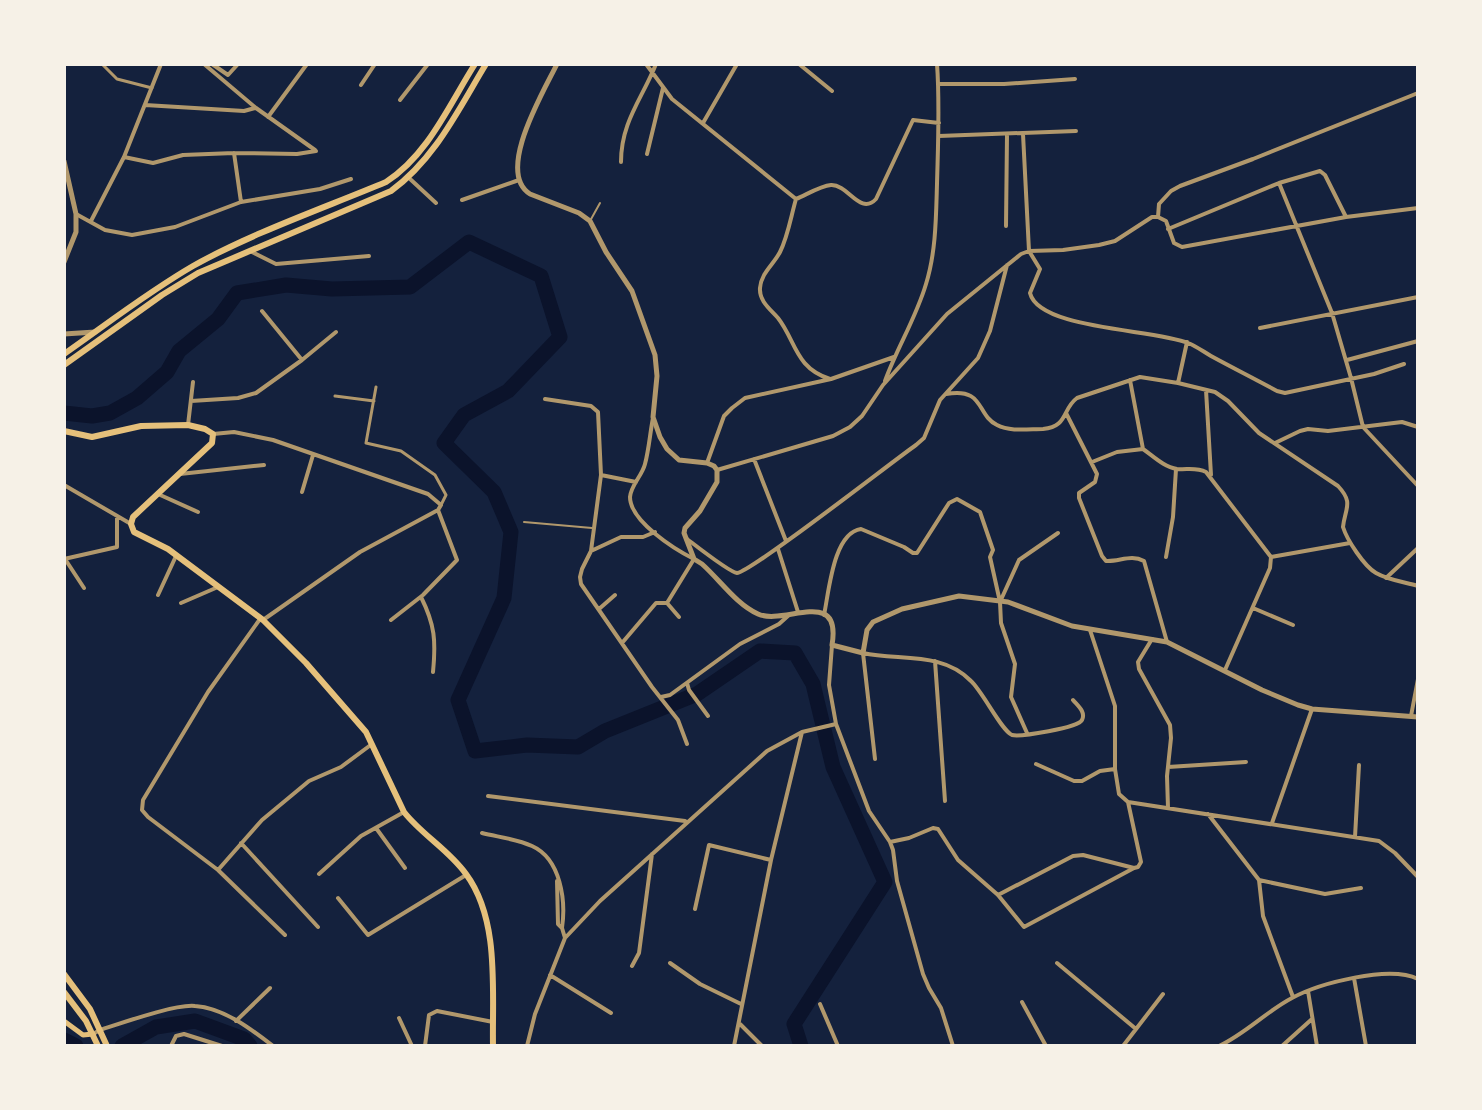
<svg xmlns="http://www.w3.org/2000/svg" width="1482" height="1110" viewBox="0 0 1482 1110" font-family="Lato,sans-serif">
	<rect width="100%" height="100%" fill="#14213d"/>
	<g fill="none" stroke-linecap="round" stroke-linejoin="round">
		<path stroke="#0b132b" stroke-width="15" d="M 64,413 L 92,416 L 110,413 L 137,398 L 167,372 L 179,351 L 218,319 L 237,293 L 286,285 L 332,289 L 410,287 L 469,242 L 541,276 L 560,337 L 508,391 L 464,415 L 444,443 L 494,492 L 511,532 L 504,598 L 458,700 L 475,751 L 527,745 L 578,747 L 605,731 L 697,694 L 760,651 L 795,653 L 813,684 L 833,767 L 885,882 L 794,1024 L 801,1046
			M 64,1040 L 76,1046
			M 122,1046 L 156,1027 L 195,1021 L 244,1039 L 250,1046"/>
		<path stroke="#b1986c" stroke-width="2" d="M 590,221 L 600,203
			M 524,522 L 592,528"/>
		<path stroke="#b1986c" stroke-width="3" d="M 102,64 L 117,79 L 152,88
			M 376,387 L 366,443 L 401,451 L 435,475 L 446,495 L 441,505
			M 335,396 L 374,401"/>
		<path stroke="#b1986c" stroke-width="4" d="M 204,64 L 256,108 L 315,150
			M 212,64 L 228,75 L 238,64
			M 646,64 L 672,99 L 796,199
			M 799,64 L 832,91
			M 938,84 L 1004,84 L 1075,79
			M 361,85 L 375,64
			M 400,100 L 428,64
			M 145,105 L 244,111 L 255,108
			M 268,117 L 307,64
			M 703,123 L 737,64
			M 1023,134 L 1029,251 L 1040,269 L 1030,293 C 1039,330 1156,329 1188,343 C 1196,346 1204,352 1211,356 C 1233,368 1255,379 1277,391 L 1285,393 L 1374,374 L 1404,364
			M 939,136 L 1076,131
			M 234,153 L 241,202
			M 647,154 L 663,88
			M 124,157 L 153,163 L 183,155 L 234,153 L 297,154 L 316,151
			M 621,162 C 621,122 642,99 656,64
			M 409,178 L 436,203
			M 1279,183 L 1332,313 L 1351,378 L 1363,427 L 1418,486
			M 796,199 C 791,216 788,236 780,252 C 774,264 761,273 760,288 C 759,301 770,309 778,318 C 796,341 795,368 830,379
			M 796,199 C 806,195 820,186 831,185 C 848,184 860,216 876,199 L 913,120 L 939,123
			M 462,200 L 519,180
			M 76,214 L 105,230 L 132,235 L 175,227 L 241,202 L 320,189 L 351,179
			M 1158,217 L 1159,204 L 1171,191 L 1180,186 L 1253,159 L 1418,93
			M 1158,217 L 1166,221 L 1174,243 L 1182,247 L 1346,217 L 1418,208
			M 91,221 L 124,157 L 161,64
			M 1006,226 L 1007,135
			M 1168,229 L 1279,183 L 1320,171 L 1325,175 L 1346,217
			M 250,251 L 276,264 L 369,256
			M 262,311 L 302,360
			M 1260,328 L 1418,297
			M 1347,360 L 1418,341
			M 1130,380 L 1143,449 C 1153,456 1164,467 1177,469 C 1187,470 1196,467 1206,472 L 1271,557 L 1270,568 L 1225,670
			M 885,381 C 897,348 916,318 926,284 C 936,252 936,217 937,184 C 938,144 940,104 937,64
			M 1178,383 L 1187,342
			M 1206,390 L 1211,475
			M 946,394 C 985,387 976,415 997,425 C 1010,432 1029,429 1043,429 C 1068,427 1062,409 1077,398 L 1140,377 L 1178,383 L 1215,392 L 1228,401 L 1259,433 L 1338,486 C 1354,503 1345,508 1343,527 C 1347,540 1364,566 1376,573 C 1388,580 1404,582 1418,586
			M 545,399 L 591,406 L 598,412 L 601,475 L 591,551 L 582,569 L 580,577 L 581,584 L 652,687 L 678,720 L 687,744
			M 191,401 L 238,398 L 256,393 L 302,360 L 336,332
			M 1066,413 L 1097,474 L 1095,482 L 1079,493 L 1079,498 L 1102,556 L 1106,561 C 1119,562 1131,554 1144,561 L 1167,642
			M 653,418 C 650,433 649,449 645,464 C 642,476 631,485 630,497 C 630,521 674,549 694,559 L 667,603
			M 188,425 L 193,382
			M 213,434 L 234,432 L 273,440 L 428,494 L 441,505 L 438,510 L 360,552 L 263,620
			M 1275,443 L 1300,431 L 1308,429 L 1328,431 L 1402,422 L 1418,427
			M 754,459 L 786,541
			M 1092,462 L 1117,452 L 1143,449
			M 707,463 L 724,416 L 732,408 L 745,398 L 831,379 L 894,357
			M 717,470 L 833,436 L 850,427 L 862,416 L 883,385 L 947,314 L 1021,254 L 1029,251 L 1063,250 L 1099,245 L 1115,241 L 1152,217 L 1158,217
			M 180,474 L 264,465
			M 601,475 L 636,482
			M 64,485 L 131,524
			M 302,492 L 313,455
			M 158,494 L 198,512
			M 687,539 C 695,545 729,572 737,573 C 750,573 893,461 916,445 L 924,438 L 940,400 L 978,358 L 990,331 L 1007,265
			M 778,549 L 798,612
			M 591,551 L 621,537 L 643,537 L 655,532
			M 1166,557 L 1173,517 L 1176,469
			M 1271,557 L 1350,543
			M 64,559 L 117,547 L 117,516
			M 65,559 L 84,588
			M 1386,578 L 1418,548
			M 158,595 L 176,556
			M 421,597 C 435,625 436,641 433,672
			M 181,603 L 218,587
			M 667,603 L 679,617
			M 1253,608 L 1293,625
			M 599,609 L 615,595
			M 824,615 C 829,592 833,533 861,529 L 904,547 L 913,553 L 917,553 L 949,503 L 957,499 L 980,512 L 993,550 L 990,557 L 1000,602
			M 260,619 L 208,692 L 143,800 L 142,810 L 148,817 L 218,870 L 285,935
			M 391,620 L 423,595 L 457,560 L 438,510
			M 1090,630 L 1115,706 L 1115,769
			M 1152,639 L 1138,662 L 1139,669 L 1170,725 L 1171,738 L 1167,776 L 1168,808
			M 622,643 L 656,603 L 667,603
			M 832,645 L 829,685 L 836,724 L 869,811 L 890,842 L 893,850 L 897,881 L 923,974 L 929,988 L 941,1008 L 953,1046
			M 935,661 L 945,801
			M 687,683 L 689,690 L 708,716
			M 661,697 L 670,695 L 740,644 L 779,624 L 789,615
			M 1411,716 L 1418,679
			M 1027,733 L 1011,697 L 1015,664 L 1001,623 L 1000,602 L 1019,560 L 1058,533
			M 875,759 L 863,653 C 899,661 942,651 971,681 C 983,692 1001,730 1012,735 C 1020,737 1078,728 1082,720 C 1086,712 1078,706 1073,700
			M 1036,764 L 1074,781 L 1082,781 L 1100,771 L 1115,769 L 1119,794 L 1128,802
			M 1168,767 L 1246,762
			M 488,796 L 685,821
			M 1128,802 L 1379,841 L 1395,853 L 1418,877
			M 1208,814 L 1259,880 L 1263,916 L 1293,997
			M 1272,823 L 1312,709
			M 376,828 L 405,868
			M 482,833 C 498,837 517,839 532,846 C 561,859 566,901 562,928
			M 1355,837 L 1359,765
			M 890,842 L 909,838 L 933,828 L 938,829 L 958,860 L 998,895 L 1024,927 L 1134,868
			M 241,843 L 318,927
			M 218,870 L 262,820 L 309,781 L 341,767 L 372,744
			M 319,874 L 361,836 L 404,812
			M 1259,880 L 1325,894 L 1361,888
			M 557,881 L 558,924 L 562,928 L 565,938
			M 998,895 L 1073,856 L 1083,855 L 1134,868 L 1138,867 L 1141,862 L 1128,802
			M 338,898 L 368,935 L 466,875
			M 695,909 L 709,845 L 771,860
			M 670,963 L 700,984 L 741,1004
			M 1057,963 L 1136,1029
			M 632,966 L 639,953 L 652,854
			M 550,975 L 611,1013
			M 1354,978 L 1366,1046
			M 1308,991 L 1317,1046
			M 1022,1002 L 1046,1046
			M 820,1004 L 838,1046
			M 399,1018 L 412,1046
			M 236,1021 L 270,988
			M 740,1024 L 762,1046
			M 93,1034 L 100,1030 C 122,1023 175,1004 195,1006 C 224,1008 251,1029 273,1046
			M 171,1046 L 176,1036 L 184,1034 L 222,1046
			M 425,1046 L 429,1015 L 437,1011 L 493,1022
			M 527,1046 L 535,1014 L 565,938 L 600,901 L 767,751 L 802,732 L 836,724
			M 734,1046 L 771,860 L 802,732
			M 1123,1046 L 1163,994
			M 1190,1046 L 1198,1046
			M 1219,1046 C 1245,1034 1267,1011 1292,998 C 1320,983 1389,965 1418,979
			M 1282,1046 L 1312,1019"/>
		<path stroke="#b1986c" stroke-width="5" d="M 557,64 C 544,91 495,172 530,194 L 579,213 L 590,221 L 606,252 L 632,291 L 655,355 L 657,376 L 653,417 L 660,437 L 667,449 L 679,460 L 707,463 L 714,466 L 717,470 L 717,482 L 700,511 L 685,528 L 684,533 L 694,559 L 702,564 C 720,580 736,604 758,614 C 784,626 842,586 832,645 L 863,653 L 867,630 L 873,622 L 902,609 L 959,596 L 1008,602 L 1072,626 L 1167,642 L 1262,690 L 1298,705 L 1312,709 L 1418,717
			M 64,161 L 76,214 L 76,232 L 64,262
			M 64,334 L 95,332"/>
		<path stroke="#e5c07b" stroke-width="5" d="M 64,1021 L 83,1035 L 93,1034"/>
		<path stroke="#e5c07b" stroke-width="6" d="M 64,354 C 107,324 148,292 193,266 C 252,233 324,208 386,182 C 428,155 449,105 475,64
			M 64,365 L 162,295 L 198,273 L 391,191 C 435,159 458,110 486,64
			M 64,431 L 92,437 L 141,426 L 188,425 L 205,429 L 213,434 L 212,443 L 133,517 L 131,524 L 134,532 L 168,549 L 263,620 L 306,663 L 366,732 L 404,812 C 422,835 449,850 466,874 C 500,920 492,991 493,1046
			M 64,974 L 90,1009 L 107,1046
			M 64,992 L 86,1021 L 98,1046"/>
	</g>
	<rect width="1482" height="1110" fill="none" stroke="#f6f1e7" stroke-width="132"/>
</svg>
